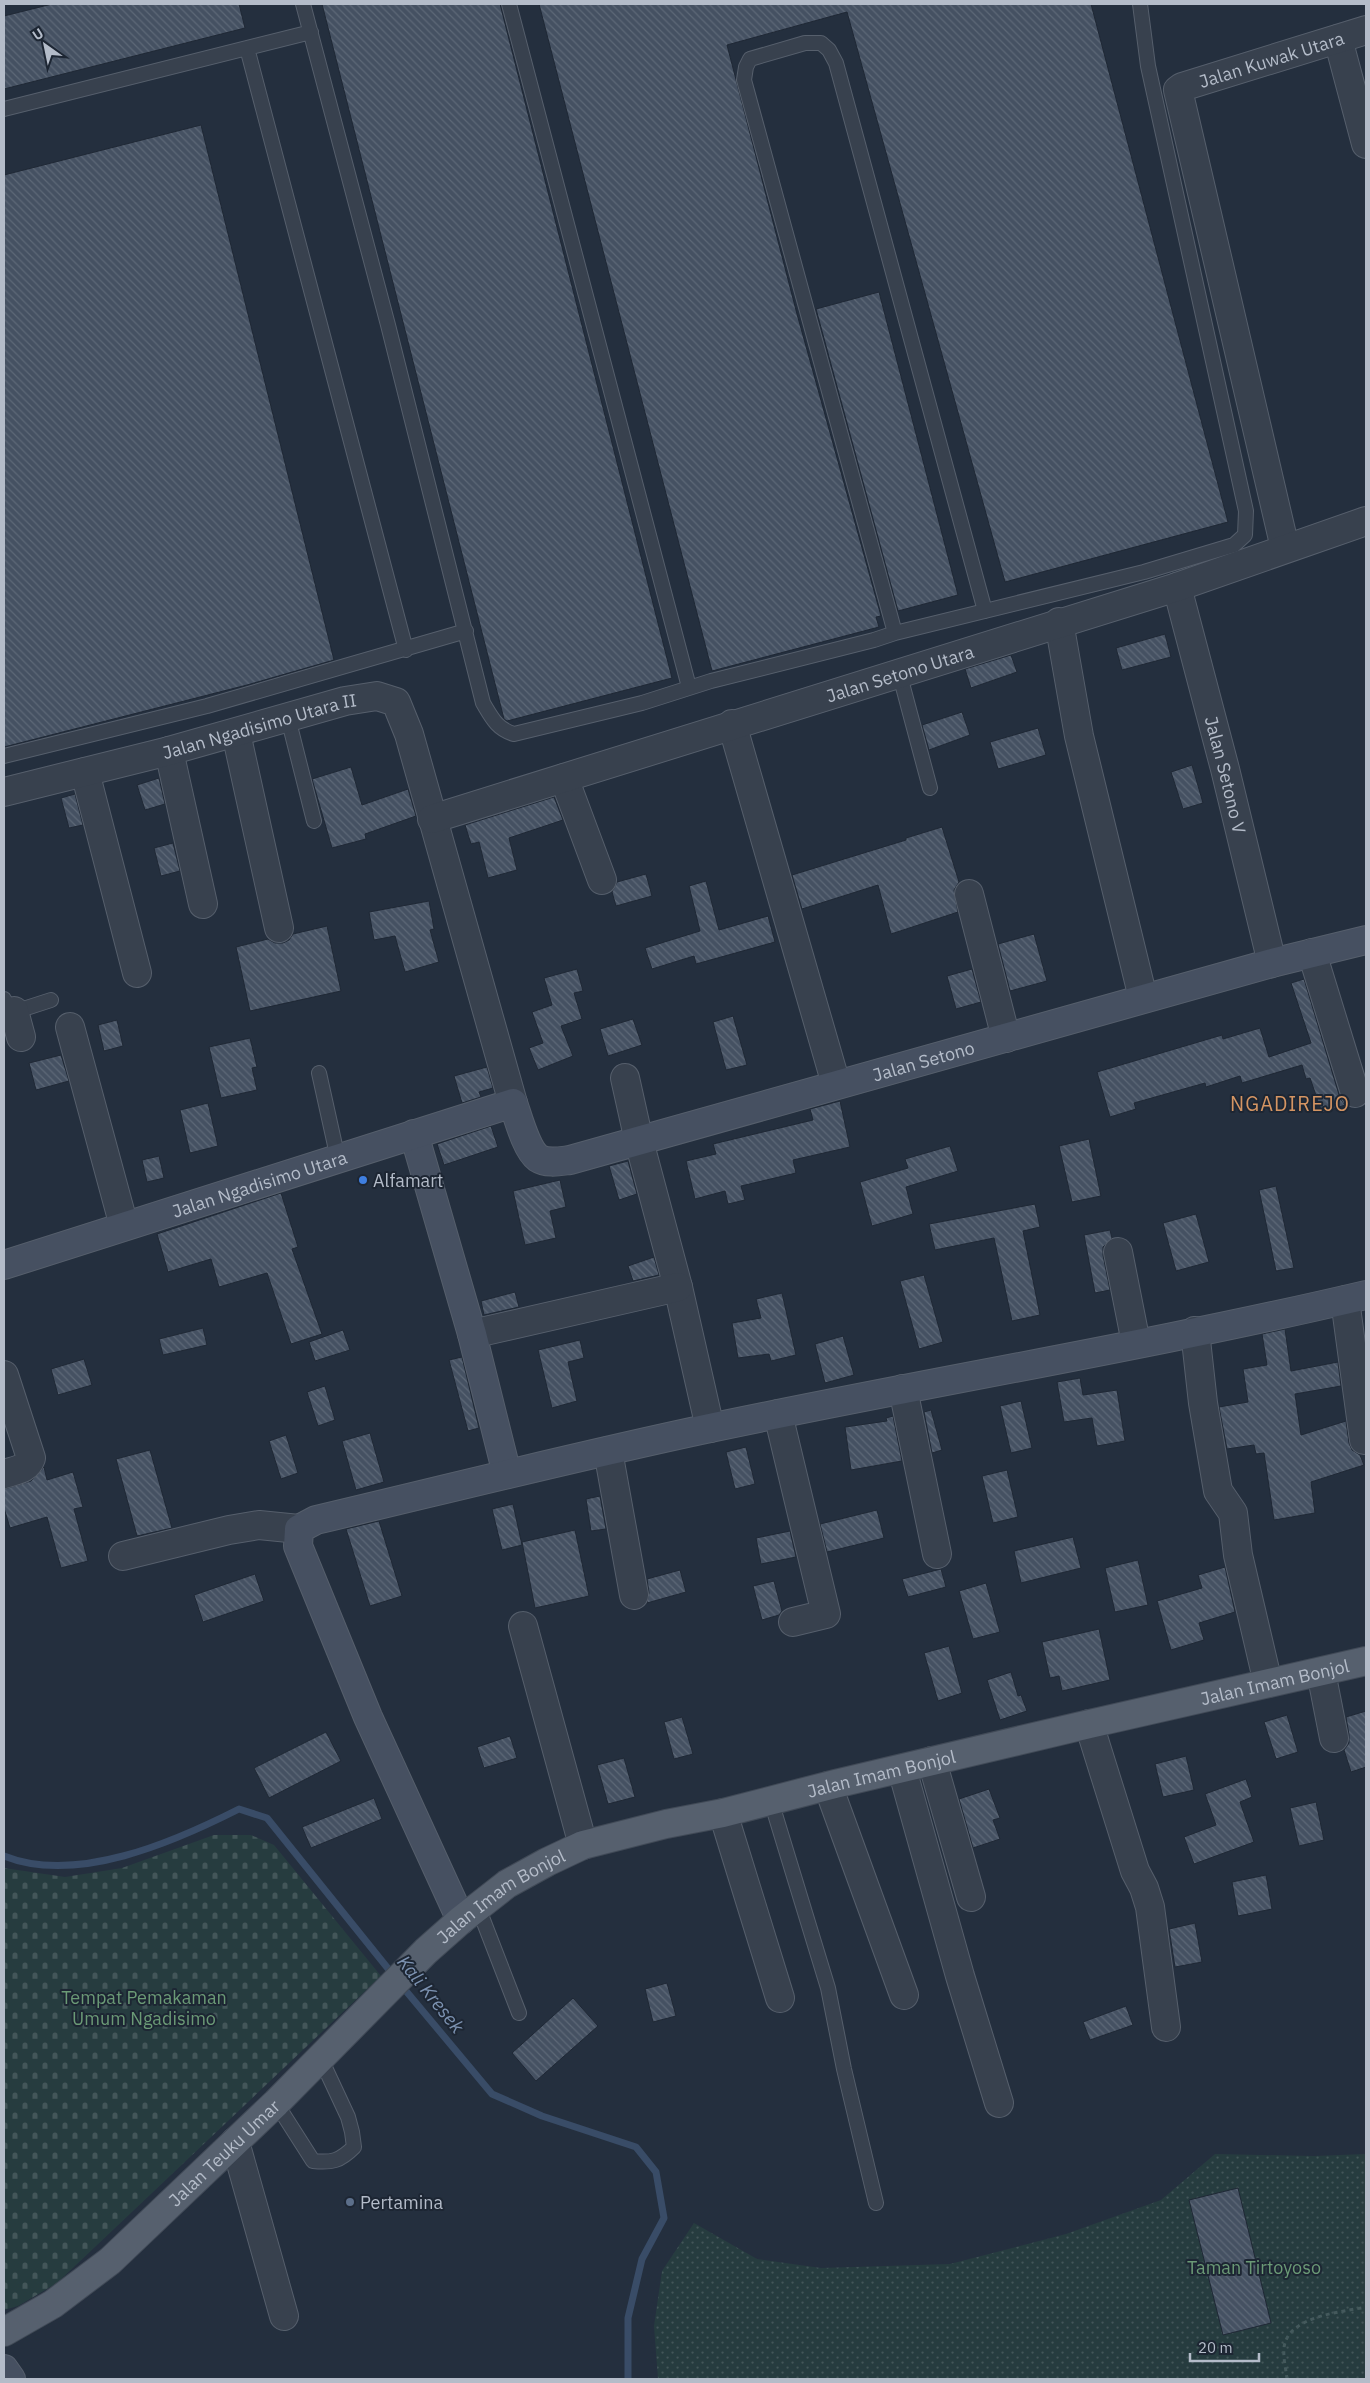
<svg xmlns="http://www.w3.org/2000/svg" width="1370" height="2383" viewBox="0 0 1370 2383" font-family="'IBM Plex Sans',sans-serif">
	<defs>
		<pattern id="grass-dots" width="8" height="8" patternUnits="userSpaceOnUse" patternTransform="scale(1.25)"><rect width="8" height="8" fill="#263c3f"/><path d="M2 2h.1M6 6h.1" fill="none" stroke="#435659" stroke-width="1.8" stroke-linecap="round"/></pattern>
		<pattern id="cemetery-stones" width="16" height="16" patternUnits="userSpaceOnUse" patternTransform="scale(1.25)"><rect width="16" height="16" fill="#263c3f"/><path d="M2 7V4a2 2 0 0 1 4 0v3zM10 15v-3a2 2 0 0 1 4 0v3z" fill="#435659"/></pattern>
		<pattern id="building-back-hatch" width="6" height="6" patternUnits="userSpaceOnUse" patternTransform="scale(1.25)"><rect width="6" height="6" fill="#455162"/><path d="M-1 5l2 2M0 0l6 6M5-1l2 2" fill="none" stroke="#5d6877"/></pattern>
	</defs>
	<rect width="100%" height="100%" fill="#242f3e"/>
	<path fill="url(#grass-dots)" d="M 1215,2154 L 1314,2156 L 1366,2154 L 1366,2379 L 658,2379 L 654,2326 L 662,2271 L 694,2223 L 757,2259 L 821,2268 L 950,2264 L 1066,2234 L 1161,2200 Z"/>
	<path fill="url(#cemetery-stones)" d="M 214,1835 L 251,1835 L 274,1845 L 381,1976 L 57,2283 L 18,2306 L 4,2310 L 4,1868 L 65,1877 L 122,1868 Z"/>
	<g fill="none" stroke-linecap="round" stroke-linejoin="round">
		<path stroke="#394c67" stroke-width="7" d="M 4,1856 C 76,1885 174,1842 239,1809 L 267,1818 L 394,1976
			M 401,1985 L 492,2094 L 542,2116 L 636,2147 L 656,2172 L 664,2218 L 642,2259 L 628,2318 L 628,2379"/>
	</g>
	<path fill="url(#building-back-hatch)" stroke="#1f2835" d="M 52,4 L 239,4 L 245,28 L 4,89 L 4,16 Z
		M 322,4 L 500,4 L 672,678 L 507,721 L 504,719 Z
		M 539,4 L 1091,4 L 1228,522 L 1005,582 L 847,12 L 727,45 L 797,314 L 881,616 L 876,617 L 879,627 L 712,671 Z
		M 201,125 L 334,660 L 247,685 L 4,747 L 4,175 Z
		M 879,292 L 958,595 L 898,611 L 816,309 Z
		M 1165,634 L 1171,657 L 1122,670 L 1116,648 Z
		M 1011,655 L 1017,672 L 971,688 L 965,669 Z
		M 962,712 L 970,735 L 929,750 L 922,725 Z
		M 1038,728 L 1046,755 L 998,769 L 990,742 Z
		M 1192,765 L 1203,803 L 1183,809 L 1171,772 Z
		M 351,767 L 362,805 L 408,789 L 416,816 L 365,834 L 366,839 L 332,848 L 312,779 Z
		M 159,778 L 165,804 L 145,810 L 137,785 Z
		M 75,794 L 83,825 L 69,828 L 61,798 Z
		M 554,797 L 563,820 L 509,838 L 517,870 L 488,878 L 479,842 L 471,844 L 465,825 Z
		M 942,827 L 959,882 L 954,890 L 958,912 L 891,934 L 878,885 L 802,909 L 792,875 L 906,840 L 906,838 Z
		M 173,843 L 180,871 L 161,876 L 154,848 Z
		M 646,874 L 652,896 L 616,906 L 612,892 L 617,882 Z
		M 706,881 L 719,930 L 768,916 L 775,942 L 696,964 L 694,956 L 652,969 L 645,948 L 700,931 L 689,886 Z
		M 429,901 L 434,929 L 430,930 L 439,962 L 405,972 L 395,936 L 374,940 L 369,912 Z
		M 327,926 L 341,991 L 250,1011 L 236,947 L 268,939 L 275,943 L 283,943 L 289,940 L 293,934 Z
		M 1034,934 L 1047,981 L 1010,991 L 998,944 Z
		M 577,969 L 583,991 L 574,993 L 582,1019 L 561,1026 L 573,1056 L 538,1070 L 529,1048 L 543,1043 L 532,1012 L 552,1005 L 544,978 Z
		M 972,969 L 981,1002 L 956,1009 L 947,976 Z
		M 1304,979 L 1340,1098 L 1345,1105 L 1322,1113 L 1310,1078 L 1306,1079 L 1302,1065 L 1242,1083 L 1240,1076 L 1206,1087 L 1205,1083 L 1134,1103 L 1136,1109 L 1110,1117 L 1097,1072 L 1222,1035 L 1223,1039 L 1260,1028 L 1269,1057 L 1311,1043 L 1291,983 Z
		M 733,1016 L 747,1065 L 726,1070 L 713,1022 Z
		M 633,1019 L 642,1045 L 608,1056 L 600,1029 Z
		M 117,1020 L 123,1046 L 104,1051 L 98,1025 Z
		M 250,1038 L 257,1067 L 252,1068 L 257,1090 L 221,1098 L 209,1047 Z
		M 61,1055 L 69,1081 L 36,1090 L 29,1063 Z
		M 487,1067 L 493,1088 L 479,1092 L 481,1097 L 462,1103 L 454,1076 Z
		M 840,1101 L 850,1147 L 793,1160 L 796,1173 L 741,1186 L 745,1200 L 728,1204 L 725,1191 L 695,1199 L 686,1161 L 716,1154 L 713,1144 L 813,1120 L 810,1109 Z
		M 208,1103 L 218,1146 L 190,1153 L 180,1110 Z
		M 491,1126 L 498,1147 L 444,1165 L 437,1144 Z
		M 1089,1139 L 1101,1196 L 1072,1202 L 1059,1146 Z
		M 950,1146 L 958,1171 L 906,1187 L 913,1214 L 872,1226 L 860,1182 L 908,1168 L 905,1159 Z
		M 159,1156 L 164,1178 L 147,1182 L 142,1160 Z
		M 628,1161 L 637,1194 L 619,1200 L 609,1166 Z
		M 560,1180 L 566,1207 L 550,1211 L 556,1238 L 525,1245 L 513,1191 Z
		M 1276,1186 L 1294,1268 L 1276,1271 L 1259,1190 Z
		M 281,1193 L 298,1247 L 292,1249 L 322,1334 L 291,1344 L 267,1273 L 219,1287 L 211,1259 L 168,1272 L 157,1234 Z
		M 1035,1204 L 1040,1227 L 1023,1231 L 1040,1315 L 1012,1321 L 994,1238 L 935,1250 L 929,1224 Z
		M 1196,1214 L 1209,1262 L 1176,1271 L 1163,1223 Z
		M 1110,1230 L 1112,1238 L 1103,1247 L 1103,1255 L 1110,1290 L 1095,1293 L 1084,1235 Z
		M 654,1257 L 659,1275 L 633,1281 L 628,1266 Z
		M 924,1275 L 943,1342 L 919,1349 L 900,1281 Z
		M 515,1292 L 519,1307 L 484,1315 L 481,1301 Z
		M 782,1293 L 796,1355 L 771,1361 L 769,1354 L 738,1358 L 732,1323 L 761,1318 L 756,1299 Z
		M 203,1328 L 207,1345 L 163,1355 L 159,1339 Z
		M 1285,1329 L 1291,1371 L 1338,1362 L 1341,1386 L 1295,1394 L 1301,1435 L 1346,1421 L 1349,1443 L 1352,1450 L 1360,1455 L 1364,1465 L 1311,1482 L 1315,1513 L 1274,1520 L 1264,1453 L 1256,1454 L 1254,1445 L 1227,1449 L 1219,1407 L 1248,1402 L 1243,1369 L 1267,1365 L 1262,1334 Z
		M 343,1330 L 350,1350 L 315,1361 L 309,1342 Z
		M 843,1336 L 854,1375 L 825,1383 L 815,1344 Z
		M 580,1340 L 584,1358 L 568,1362 L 577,1401 L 552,1408 L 538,1350 Z
		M 462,1357 L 479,1428 L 468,1431 L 449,1360 Z
		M 84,1359 L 92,1385 L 58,1395 L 51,1369 Z
		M 1080,1378 L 1083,1395 L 1117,1390 L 1125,1441 L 1097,1446 L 1092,1418 L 1064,1422 L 1057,1382 Z
		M 325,1386 L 335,1420 L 318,1426 L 307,1392 Z
		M 1021,1401 L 1032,1448 L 1011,1453 L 1000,1406 Z
		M 931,1410 L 942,1450 L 932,1453 L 924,1412 Z
		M 893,1416 L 902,1461 L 851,1470 L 845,1427 L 887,1421 L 886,1418 Z
		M 370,1433 L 384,1482 L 356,1490 L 342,1441 Z
		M 286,1435 L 298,1473 L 281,1479 L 269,1441 Z
		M 746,1447 L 755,1484 L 735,1489 L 726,1452 Z
		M 150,1450 L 172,1528 L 137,1536 L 116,1459 Z
		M 44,1467 L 47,1480 L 73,1472 L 83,1507 L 74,1509 L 88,1561 L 61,1568 L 47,1517 L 10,1528 L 4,1508 L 4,1489 L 31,1481 Z
		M 1007,1470 L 1018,1517 L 993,1523 L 982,1476 Z
		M 600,1496 L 606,1529 L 591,1531 L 586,1499 Z
		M 513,1504 L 522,1545 L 502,1550 L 492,1509 Z
		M 877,1510 L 884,1538 L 827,1552 L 820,1524 Z
		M 379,1521 L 402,1596 L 370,1606 L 346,1529 Z
		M 575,1530 L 589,1596 L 535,1608 L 522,1542 Z
		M 790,1531 L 796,1557 L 761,1564 L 756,1538 Z
		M 1073,1537 L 1081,1568 L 1021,1583 L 1014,1551 Z
		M 1138,1560 L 1148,1605 L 1115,1612 L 1105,1568 Z
		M 1225,1567 L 1235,1612 L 1199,1623 L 1204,1640 L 1171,1650 L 1157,1601 L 1202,1588 L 1198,1575 Z
		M 941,1569 L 946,1587 L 908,1597 L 902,1579 Z
		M 680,1570 L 686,1592 L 647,1603 L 649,1593 L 647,1579 Z
		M 255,1574 L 264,1601 L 203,1622 L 194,1595 Z
		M 774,1581 L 782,1611 L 779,1615 L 762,1620 L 753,1586 Z
		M 986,1583 L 1000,1632 L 973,1639 L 959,1591 Z
		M 1099,1629 L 1110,1680 L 1062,1691 L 1059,1676 L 1050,1678 L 1042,1642 Z
		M 949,1646 L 962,1693 L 938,1701 L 924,1653 Z
		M 1011,1672 L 1018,1696 L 1021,1695 L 1027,1711 L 1000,1720 L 987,1680 Z
		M 1366,1711 L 1366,1767 L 1351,1772 L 1344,1750 L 1349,1743 L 1349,1735 L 1346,1717 Z
		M 1287,1715 L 1298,1752 L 1276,1759 L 1264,1722 Z
		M 682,1717 L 693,1754 L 674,1759 L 664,1722 Z
		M 326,1732 L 341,1761 L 269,1798 L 254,1768 Z
		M 510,1736 L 517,1758 L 484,1768 L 477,1747 Z
		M 1186,1756 L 1194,1790 L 1163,1797 L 1155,1764 Z
		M 624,1758 L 635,1797 L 608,1804 L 597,1765 Z
		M 1246,1779 L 1252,1797 L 1240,1802 L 1254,1842 L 1194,1864 L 1184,1837 L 1216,1825 L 1205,1794 Z
		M 989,1789 L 1000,1818 L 993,1820 L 1000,1839 L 973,1848 L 959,1799 Z
		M 374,1798 L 382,1819 L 311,1848 L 302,1827 Z
		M 1316,1802 L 1324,1840 L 1299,1846 L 1290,1808 Z
		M 1266,1875 L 1272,1909 L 1238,1916 L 1232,1882 Z
		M 1195,1923 L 1202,1962 L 1175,1967 L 1169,1929 Z
		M 667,1983 L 676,2016 L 653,2022 L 645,1989 Z
		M 573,1998 L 598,2026 L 536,2081 L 512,2053 Z
		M 1126,2006 L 1133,2025 L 1090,2040 L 1083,2022 Z
		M 1238,2188 L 1271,2323 L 1223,2335 L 1189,2200 Z"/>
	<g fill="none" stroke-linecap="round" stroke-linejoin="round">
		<g stroke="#565f6c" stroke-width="16">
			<path id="lane" d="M 303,4 L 388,325 L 483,703 C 492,718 497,729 514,734 L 642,703 L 711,681 L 874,640 L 895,633 L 1144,572 L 1234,545 L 1245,535 L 1246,511 L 1148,66 L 1140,4
				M 509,4 L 689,687
				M 247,48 L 406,650
				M 4,109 L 311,32
				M 895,633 L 744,80 L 746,67 L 750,59 L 805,43 L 821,43 L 829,50 L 836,63 L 985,611
				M 899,672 L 930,788
				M 288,718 L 314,821
				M 4,756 L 207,706 L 466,631
				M 4,999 L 9,1011 L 17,1011 L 51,1000
				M 319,1073 L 338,1159
				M 771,1801 L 828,1988 L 844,2069 L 876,2203
				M 478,1907 L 519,2013
				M 276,2103 L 313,2161 C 332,2163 340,2161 354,2147 L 352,2132 L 348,2117 L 320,2057"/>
		</g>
		<g stroke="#565f6c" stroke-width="30">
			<g id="street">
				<path d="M 1338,39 L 1366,144"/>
				<path id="s1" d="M 1285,548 L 1178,90 L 1182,87 L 1366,30"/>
				<path id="s2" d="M 1177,587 L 1225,769 L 1272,963"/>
				<path d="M 1059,622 L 1079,736 L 1143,998"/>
				<path d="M 732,724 L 836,1084"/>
				<path d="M 236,733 L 279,928"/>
				<path d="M 169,751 L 203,904"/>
				<path d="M 85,772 L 137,973"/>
				<path d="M 564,778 L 602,880"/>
				<path id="s3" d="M 4,792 L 169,751 L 345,701 L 377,696 L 396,702 L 409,734 L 513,1103"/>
				<path id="s4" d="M 432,819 L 1177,587 L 1366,521"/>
				<path d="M 969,894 L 1006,1038"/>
				<path d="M 1312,953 L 1355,1093"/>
				<path d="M 14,1011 L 21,1037"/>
				<path d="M 70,1027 L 124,1226"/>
				<path d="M 625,1078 L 639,1141 L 678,1287 L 710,1428"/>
				<path d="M 1118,1252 L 1136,1343"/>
				<path d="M 1345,1300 L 1364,1440"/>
				<path d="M 1195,1331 L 1203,1403 L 1218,1491 L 1233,1513 L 1238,1555 L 1268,1683"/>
				<path d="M 472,1334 L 678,1287"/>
				<path d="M 4,1375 L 31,1458 C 27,1470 15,1470 4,1474"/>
				<path d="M 903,1389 L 937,1554"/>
				<path d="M 778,1414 L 826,1614 L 793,1622"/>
				<path d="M 608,1451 L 634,1595"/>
				<path d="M 123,1556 L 229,1530 L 259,1525 L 299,1529"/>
				<path d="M 523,1626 L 583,1845"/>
				<path d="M 1321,1672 L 1334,1738"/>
				<path d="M 1089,1724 L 1135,1871 L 1144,1888 L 1150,1907 L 1166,2027"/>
				<path d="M 932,1761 L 971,1897"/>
				<path d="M 902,1769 L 960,1976 L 999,2103"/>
				<path d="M 828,1786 L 904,1995"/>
				<path d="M 723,1813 L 780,1998"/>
				<path d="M 235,2142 L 284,2316"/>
			</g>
		</g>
		<g stroke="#565f6c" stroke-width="30">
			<g id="secondary">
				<path d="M 414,1134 L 472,1334 L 507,1474"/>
				<path id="s5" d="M 4,1265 L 513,1103 C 518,1117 526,1149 538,1158 C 547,1164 561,1161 570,1160 L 1272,963 L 1366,940"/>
				<path d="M 461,1920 L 368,1717 L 298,1546 L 299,1529 L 316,1520 C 447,1489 578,1456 710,1428 C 928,1382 1149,1346 1366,1295"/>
				<path d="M 4,2369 L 11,2379"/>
			</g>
		</g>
		<g stroke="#414a57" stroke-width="30">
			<g id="primary">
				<path id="s6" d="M 4,2332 L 53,2304 L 110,2261 L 276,2103 L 426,1951 L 461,1920 L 507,1884 L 547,1862 L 583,1845 L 666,1824 L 723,1813 L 835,1784 L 1089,1724 L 1366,1661"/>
			</g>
		</g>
		<path stroke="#44595c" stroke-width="3" stroke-dasharray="4 4" stroke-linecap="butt" d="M 1287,2379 C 1286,2369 1283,2358 1284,2348 C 1287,2316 1342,2312 1366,2307"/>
		<use href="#lane" stroke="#38414e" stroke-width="14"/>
		<use href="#street" stroke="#38414e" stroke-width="28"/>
		<use href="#secondary" stroke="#465061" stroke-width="28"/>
		<use href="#primary" stroke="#56606e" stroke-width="28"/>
	</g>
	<circle fill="#3f7fe0" stroke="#1d2633" stroke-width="2" cx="363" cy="1180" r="5"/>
	<circle fill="#5c6f8a" stroke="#1d2633" stroke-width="2" cx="350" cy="2202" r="5"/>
	<g text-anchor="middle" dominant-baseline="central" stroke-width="4" stroke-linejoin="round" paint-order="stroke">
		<g font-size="18" fill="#b4bcc9" stroke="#1d2633">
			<text stroke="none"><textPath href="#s1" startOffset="569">Jalan Kuwak Utara</textPath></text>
			<text stroke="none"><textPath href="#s4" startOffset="490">Jalan Setono Utara</textPath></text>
			<text stroke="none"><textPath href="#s3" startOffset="264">Jalan Ngadisimo Utara II</textPath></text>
			<text stroke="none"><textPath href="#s2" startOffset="194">Jalan Setono V</textPath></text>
			<text stroke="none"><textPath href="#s5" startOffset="995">Jalan Setono</textPath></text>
			<text stroke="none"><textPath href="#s5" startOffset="268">Jalan Ngadisimo Utara</textPath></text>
			<text stroke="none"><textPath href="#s6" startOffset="1472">Jalan Imam Bonjol</textPath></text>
			<text stroke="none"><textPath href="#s6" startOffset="1068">Jalan Imam Bonjol</textPath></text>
			<text stroke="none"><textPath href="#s6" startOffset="664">Jalan Imam Bonjol</textPath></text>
			<text stroke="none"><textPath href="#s6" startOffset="285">Jalan Teuku Umar</textPath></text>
		</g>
		<g font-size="18" fill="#b4bcc9" stroke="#1d2633" text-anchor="start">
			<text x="373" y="1180">Alfamart</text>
			<text x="360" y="2202">Pertamina</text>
		</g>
		<g font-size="18" fill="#6b9a76" stroke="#1d2633">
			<text x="144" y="1997">Tempat Pemakaman<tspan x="144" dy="21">Umum Ngadisimo</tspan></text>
			<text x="1254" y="2267">Taman Tirtoyoso</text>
		</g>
		<g font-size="19" font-style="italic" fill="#7c92b1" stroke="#1d2633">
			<text transform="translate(431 1994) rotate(51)">Kali Kresek</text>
		</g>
		<g font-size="20" letter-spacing="1" fill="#d59563" stroke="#1d2633">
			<text x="1290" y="1103">NGADIREJO</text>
		</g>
	</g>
	<rect width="1370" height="2383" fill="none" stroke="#b4bcc9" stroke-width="10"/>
	<g transform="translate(45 45) rotate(327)" stroke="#1d2633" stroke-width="4" paint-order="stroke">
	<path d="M0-4L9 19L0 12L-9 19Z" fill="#b4bcc9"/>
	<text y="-8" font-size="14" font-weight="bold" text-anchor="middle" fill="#b4bcc9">U</text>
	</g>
	<path d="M1190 2353v8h69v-8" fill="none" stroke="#b4bcc9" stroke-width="2.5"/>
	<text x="1198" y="2353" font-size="15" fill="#b4bcc9" stroke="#1d2633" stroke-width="4" paint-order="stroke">20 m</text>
</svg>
